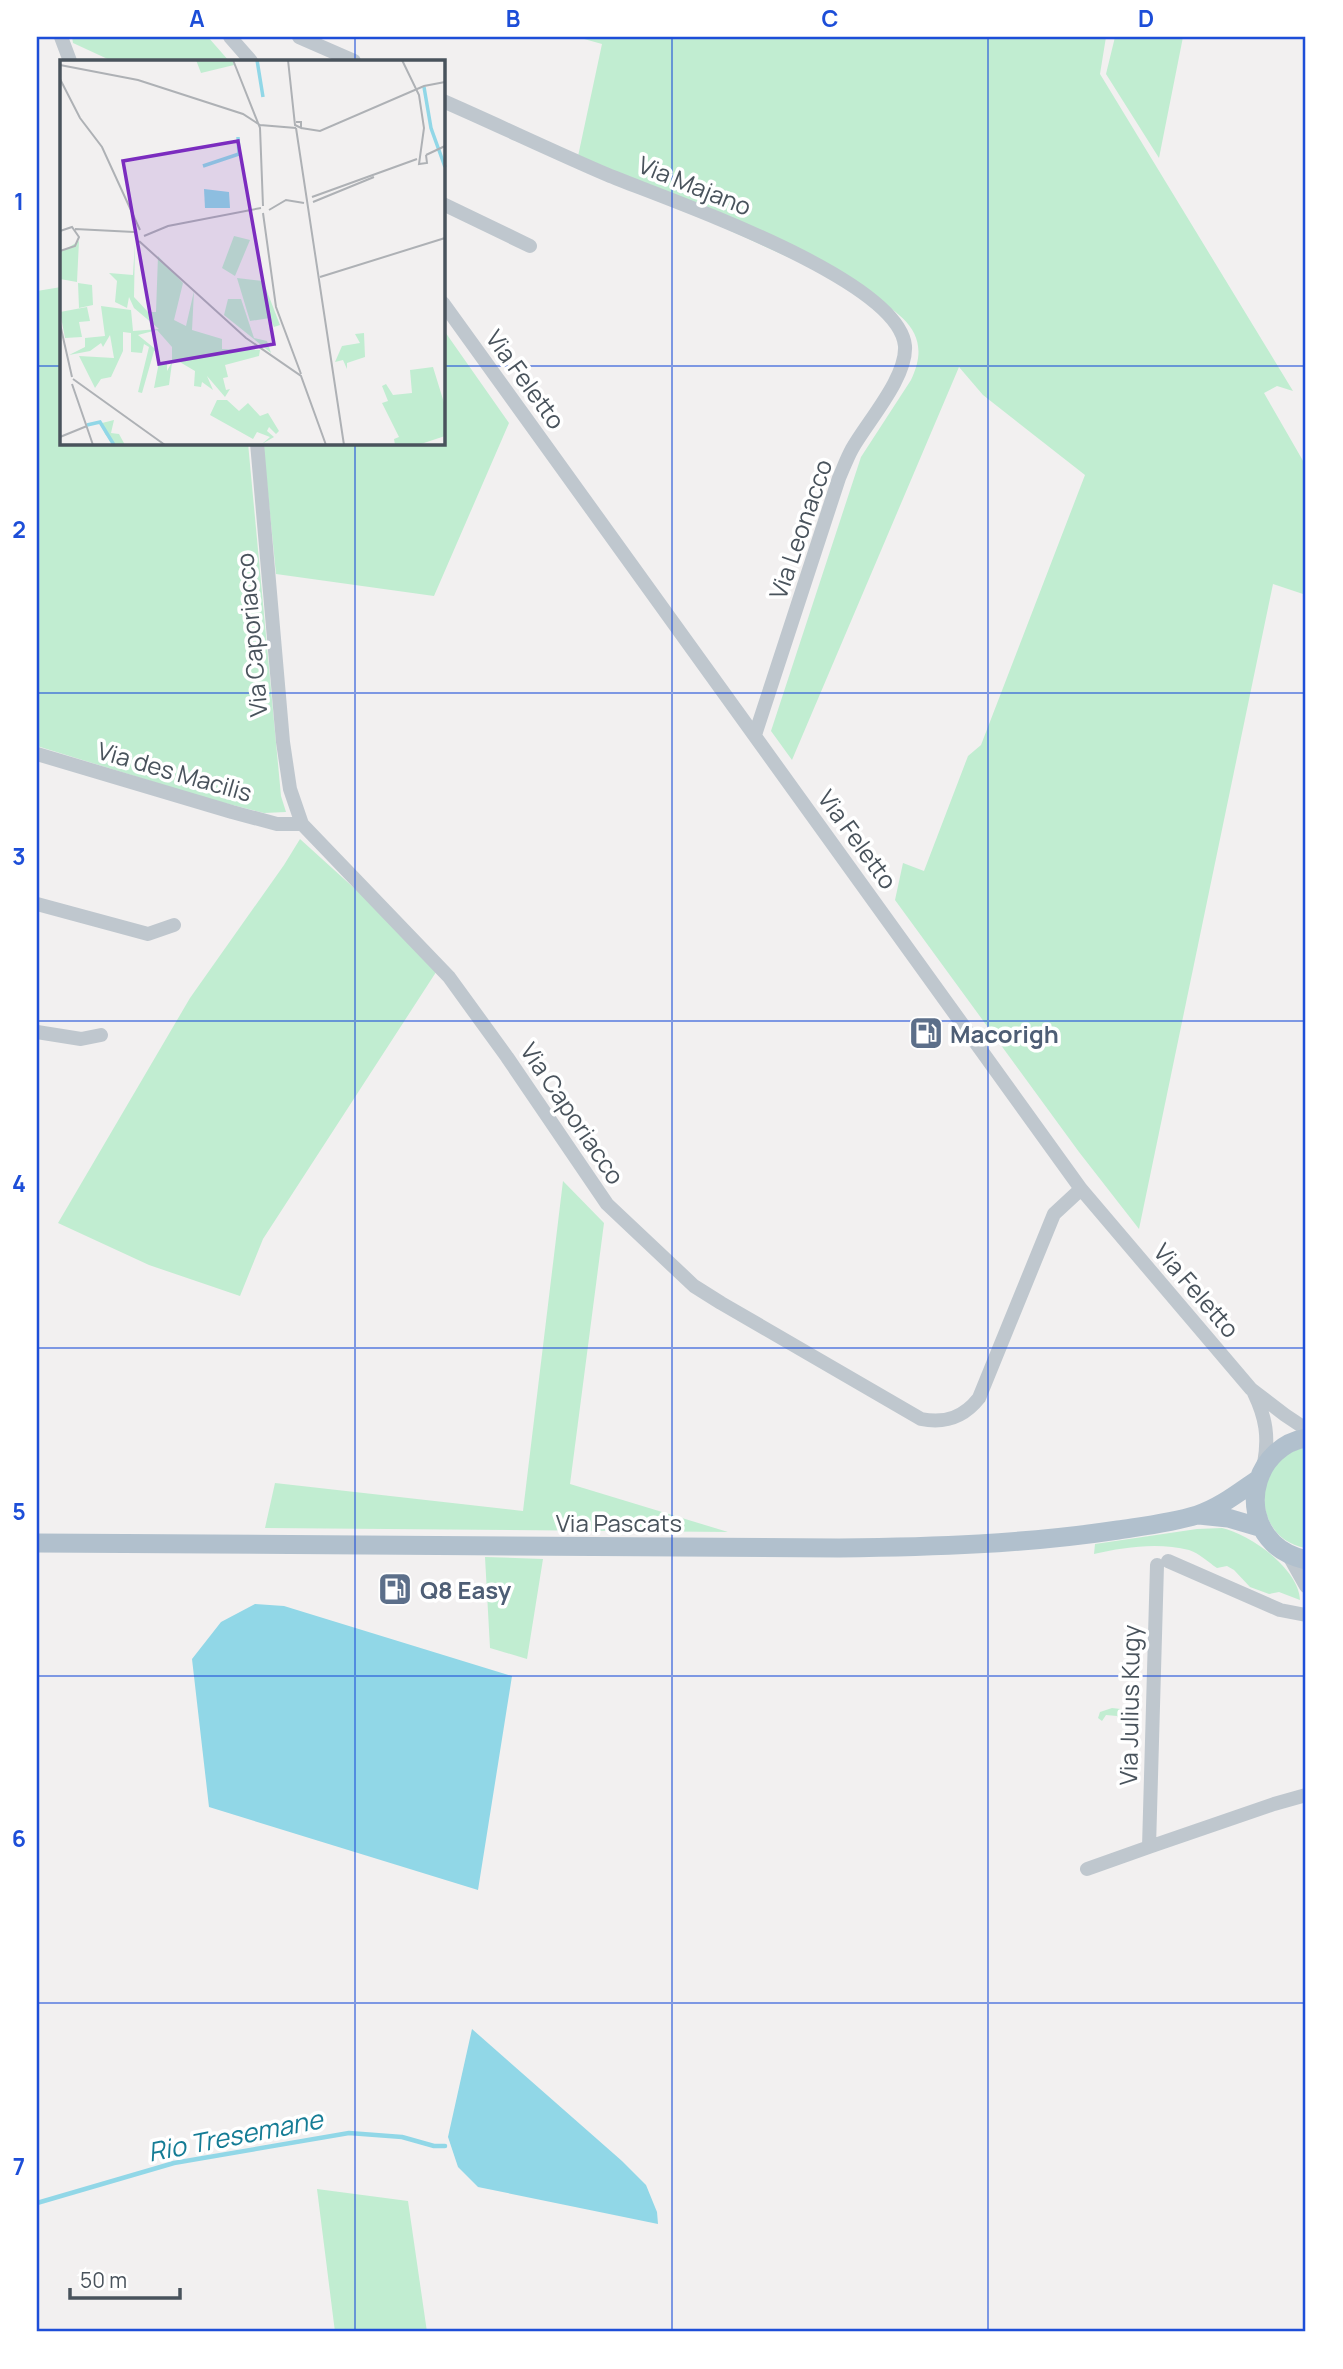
<svg xmlns="http://www.w3.org/2000/svg" width="1343" height="2369" viewBox="0 0 1343 2369" font-family="Manrope,sans-serif">
	<rect width="100%" height="100%" fill="#f2f0f0"/>
	<path fill="#c1edd1" d="M 72,37 L 208,37 L 229,61 L 112,61 L 73,43 Z
		M 577,37 L 1106,37 L 1100,74 L 1293,391 L 1277,386 L 1264,393 L 1306,466 L 1306,595 L 1273,584 L 1139,1229 L 1079,1152 L 895,900 L 903,863 L 924,871 L 968,756 L 981,745 L 1085,475 L 983,395 L 959,367 L 792,760 L 771,731 L 861,457 L 911,380 C 933,334 903,315 867,293 L 577,161 L 602,44 Z
		M 1115,37 L 1183,37 L 1159,158 L 1106,74 Z
		M 61,287 L 61,443 L 248,443 L 281,796 L 286,812 L 264,813 L 209,799 L 37,746 L 37,291 Z
		M 443,329 L 509,423 L 434,596 L 276,574 L 263,443 L 443,443 Z
		M 300,839 L 440,966 L 263,1239 L 240,1296 L 149,1265 L 58,1223 L 190,998 L 284,865 Z
		M 563,1181 L 604,1223 L 570,1484 L 728,1532 L 265,1528 L 275,1483 L 523,1511 Z
		M 1306,1447 L 1306,1548 C 1250,1539 1251,1458 1306,1447 Z
		M 1222,1528 C 1250,1534 1299,1569 1300,1600 L 1279,1592 L 1269,1594 L 1250,1587 L 1234,1570 L 1227,1566 L 1217,1568 C 1208,1562 1199,1553 1189,1550 C 1159,1542 1123,1547 1094,1554 L 1095,1544 L 1197,1529 Z
		M 485,1557 L 543,1559 L 527,1659 L 490,1648 Z
		M 1112,1708 L 1138,1711 L 1138,1714 L 1127,1716 L 1126,1725 L 1119,1723 L 1117,1716 L 1106,1715 L 1102,1721 L 1098,1718 L 1100,1712 Z
		M 317,2189 L 408,2201 L 427,2332 L 335,2332 Z"/>
	<path fill="#91d7e7" d="M 255,1604 L 284,1606 L 512,1676 L 478,1890 L 209,1807 L 192,1659 L 221,1622 Z
		M 472,2029 L 622,2161 L 646,2185 L 657,2212 L 658,2224 L 478,2187 L 458,2167 L 448,2137 Z"/>
	<g fill="none" stroke-linecap="round" stroke-linejoin="round">
		<path stroke="#91d7e7" stroke-width="4.5" d="M 37,2203 L 174,2163 L 349,2133 L 402,2137 L 434,2146 L 445,2146"/>
		<path stroke="#bfc7ce" stroke-width="14" d="M 61,37 L 70,61
			M 230,37 L 251,61
			M 299,37 L 354,61
			M 443,101 C 498,125 552,151 608,175 C 666,199 899,278 905,346 C 907,378 867,422 852,449 C 847,458 843,469 839,478 L 755,735
			M 443,204 L 530,246
			M 443,303 L 1081,1189 L 1251,1389 L 1285,1415 L 1306,1429
			M 257,443 L 283,742 L 290,789 L 302,824 L 449,977 L 507,1057 L 607,1204 L 694,1286 L 721,1303 L 921,1419 C 946,1424 964,1417 979,1398 L 1054,1214 L 1081,1189
			M 37,754 L 232,812 L 277,824 L 302,824
			M 37,904 L 148,934 L 174,925
			M 37,1032 L 81,1039 L 101,1035
			M 1254,1393 C 1266,1418 1269,1437 1264,1464
			M 1288,1554 L 1306,1586
			M 1168,1561 L 1280,1610 L 1306,1615
			M 1157,1565 L 1149,1847 L 1274,1804 L 1306,1795
			M 1087,1869 L 1149,1847"/>
		<path stroke="#b1c0cd" stroke-width="19" d="M 1306,1438 C 1258,1446 1238,1508 1273,1543 C 1282,1552 1294,1557 1306,1560
			M 1199,1515 L 1228,1518 L 1262,1528
			M 37,1543 L 839,1548 C 933,1547 1025,1544 1118,1530 C 1144,1526 1171,1523 1197,1515 C 1219,1508 1238,1493 1257,1480"/>
	</g>
	<path fill="none" stroke="#1d4ed8" stroke-width="2" stroke-opacity="0.55" d="M 355,37 L 355,61M 672,37 L 672,2332M 988,37 L 988,2332M 37,366 L 61,366M 443,366 L 1306,366M 355,443 L 355,2332M 37,693 L 1306,693M 37,1021 L 1306,1021M 37,1348 L 1306,1348M 37,1676 L 1306,1676M 37,2003 L 1306,2003"/>
	<defs>
		<g id="fuel-square" transform="scale(1.75)"><rect x="-9" y="-9" width="18" height="18" rx="4" fill="#5c6f8a" stroke="#fff"/><path d="M-5.5-6h7V0h2V4h1.3V-2.5L3-4.5l.8-.8L6-3V5H2.5V1h-1V6h-7ZM-4.2-4.7v3.2H.2V-4.7Z" fill="#fff"/></g>
	</defs>
	<g fill-rule="evenodd">
		<use href="#fuel-square" x="926" y="1033"/>
		<use href="#fuel-square" x="395" y="1589"/>
	</g>
	<g text-anchor="middle" dominant-baseline="central" stroke-width="7" stroke-linejoin="round" paint-order="stroke">
		<g font-size="24" fill="#49535c" stroke="#fff">
			<text transform="translate(695 185) rotate(22)">Via Majano</text>
			<text transform="translate(526 379) rotate(54)">Via Feletto</text>
			<text transform="translate(800 529) rotate(-71)">Via Leonacco</text>
			<text transform="translate(251 635) rotate(-95)">Via Caporiacco</text>
			<text transform="translate(175 771) rotate(16)">Via des Macilis</text>
			<text transform="translate(858 839) rotate(54)">Via Feletto</text>
			<text transform="translate(573 1113) rotate(56)">Via Caporiacco</text>
			<text transform="translate(1197 1290) rotate(49)">Via Feletto</text>
			<text x="619" y="1522">Via Pascats</text>
			<text transform="translate(1129 1705) rotate(-89)">Via Julius Kugy</text>
		</g>
		<g font-size="24" font-weight="bold" fill="#4e5e75" stroke="#fff" text-anchor="start">
			<text x="950" y="1033">Macorigh</text>
			<text x="420" y="1589">Q8 Easy</text>
		</g>
		<g font-size="26" font-style="italic" fill="#147c95" stroke="#fff">
			<text transform="translate(235 2135) rotate(-11)">Rio Tresemane</text>
		</g>
	</g>
	<g transform="translate(60 60)">
		<rect width="385" height="385" fill="#f2f0f0"/>
		<path d="M 136,0 L 172,0 L 174,5 L 141,13 ZM 174,176 L 190,180 L 175,216 L 162,208 ZM 19,181 L 17,222 L 0,219 L 1,192 ZM 75,182 L 74,237 L 88,252 L 96,252 L 98,196 L 123,223 L 114,260 L 126,266 L 134,231 L 132,270 L 162,279 L 162,289 L 200,290 L 199,296 L 165,305 L 168,317 L 163,318 L 166,330 L 170,329 L 165,337 L 147,316 L 153,330 L 142,322 L 141,327 L 134,326 L 135,311 L 118,301 L 112,303 L 109,325 L 94,328 L 99,302 L 107,303 L 107,311 L 112,302 L 112,287 L 97,270 L 78,275 L 99,292 L 94,291 L 82,333 L 78,332 L 89,287 L 84,284 L 82,293 L 71,292 L 71,273 L 63,272 L 63,291 L 51,317 L 41,319 L 35,328 L 19,296 L 54,298 L 50,275 L 43,287 L 41,283 L 30,291 L 9,295 L 25,287 L 25,278 L 45,276 L 41,246 L 71,250 L 73,271 L 99,269 L 74,248 L 69,237 L 67,248 L 55,242 L 57,221 L 49,213 L 73,215 ZM 177,218 L 203,221 L 220,265 L 214,267 L 210,258 L 190,261 ZM 18,223 L 32,225 L 33,245 L 19,248 ZM 168,239 L 181,239 L 194,278 L 207,281 L 211,293 L 164,255 ZM 27,247 L 30,261 L 19,262 L 22,277 L 5,278 L 0,252 ZM 304,273 L 305,297 L 287,303 L 287,309 L 283,300 L 275,302 L 282,286 L 300,283 L 295,274 ZM 373,307 L 385,346 L 385,376 L 358,385 L 335,385 L 334,379 L 339,377 L 322,343 L 328,341 L 322,326 L 326,324 L 333,335 L 352,333 L 350,310 ZM 157,340 L 167,340 L 179,351 L 188,343 L 200,356 L 208,353 L 219,371 L 216,374 L 209,367 L 207,371 L 214,377 L 202,384 L 210,377 L 197,372 L 193,379 L 150,355 ZM 54,360 L 51,373 L 59,374 L 65,385 L 54,385 L 45,374 L 42,363 Z" fill="#c1edd1"/>
		<path d="M 144,129 L 169,132 L 170,148 L 145,148 Z" fill="#91d7e7"/>
		<path fill="none" stroke="#91d7e7" stroke-width="3.5" d="M 197,0 L 203,37M 364,27 L 371,68 L 385,107M 143,106 L 179,94 L 178,77M 27,365 L 40,362 L 54,385"/>
		<path fill="none" stroke="#aeb1b5" stroke-width="2" d="M 173,0 L 200,68 L 203,146M 228,0 L 235,65 L 241,68 L 241,62 L 236,62M 342,0 L 359,35 L 364,68 L 359,104 L 367,103 L 366,95M 0,5 L 78,20 L 183,54 L 200,65 L 236,68M 0,19 L 20,58 L 42,87 L 80,170M 236,68 L 284,385M 241,68 L 260,71 L 364,26 L 385,22M 366,95 L 385,86M 252,137 L 357,99M 253,142 L 314,117M 209,150 L 226,140 L 244,143M 203,153 L 216,247 L 241,314M 15,169 L 74,172M 0,171 L 12,167 L 19,177 L 15,186 L 0,191M 84,176 L 108,166 L 201,148M 79,181 L 186,278 L 241,316 L 266,385M 260,217 L 385,178M 0,264 L 12,317M 13,319 L 105,385M 12,324 L 33,385M 0,377 L 27,366"/>
		<path fill="#7b2cbf" fill-opacity="0.15" stroke="#7b2cbf" stroke-width="3.5" d="M 178,81 L 214,284 L 99,304 L 63,101 Z"/>
		<rect width="385" height="385" fill="none" stroke="#49535c" stroke-width="3.5"/>
	</g>
	<rect width="1343" height="2369" fill="none" stroke="#ffffff" stroke-width="77"/>
	<path d="M70 2288v10h110v-10" fill="none" stroke="#49535c" stroke-width="3.5"/>
	<text x="80" y="2288" font-size="21" fill="#49535c" stroke="#ffffff" stroke-width="5" paint-order="stroke">50 m</text>
	<rect x="38" y="38" width="1266" height="2292" fill="none" stroke="#1d4ed8" stroke-width="2.5"/>
	<g font-size="23" text-anchor="middle" font-weight="bold" fill="#1d4ed8">
		<text x="197" y="27">A</text>
		<text x="513" y="27">B</text>
		<text x="830" y="27">C</text>
		<text x="1146" y="27">D</text>
		<text x="19" y="210">1</text>
		<text x="19" y="538">2</text>
		<text x="19" y="865">3</text>
		<text x="19" y="1192">4</text>
		<text x="19" y="1520">5</text>
		<text x="19" y="1847">6</text>
		<text x="19" y="2175">7</text>
	</g>
</svg>
